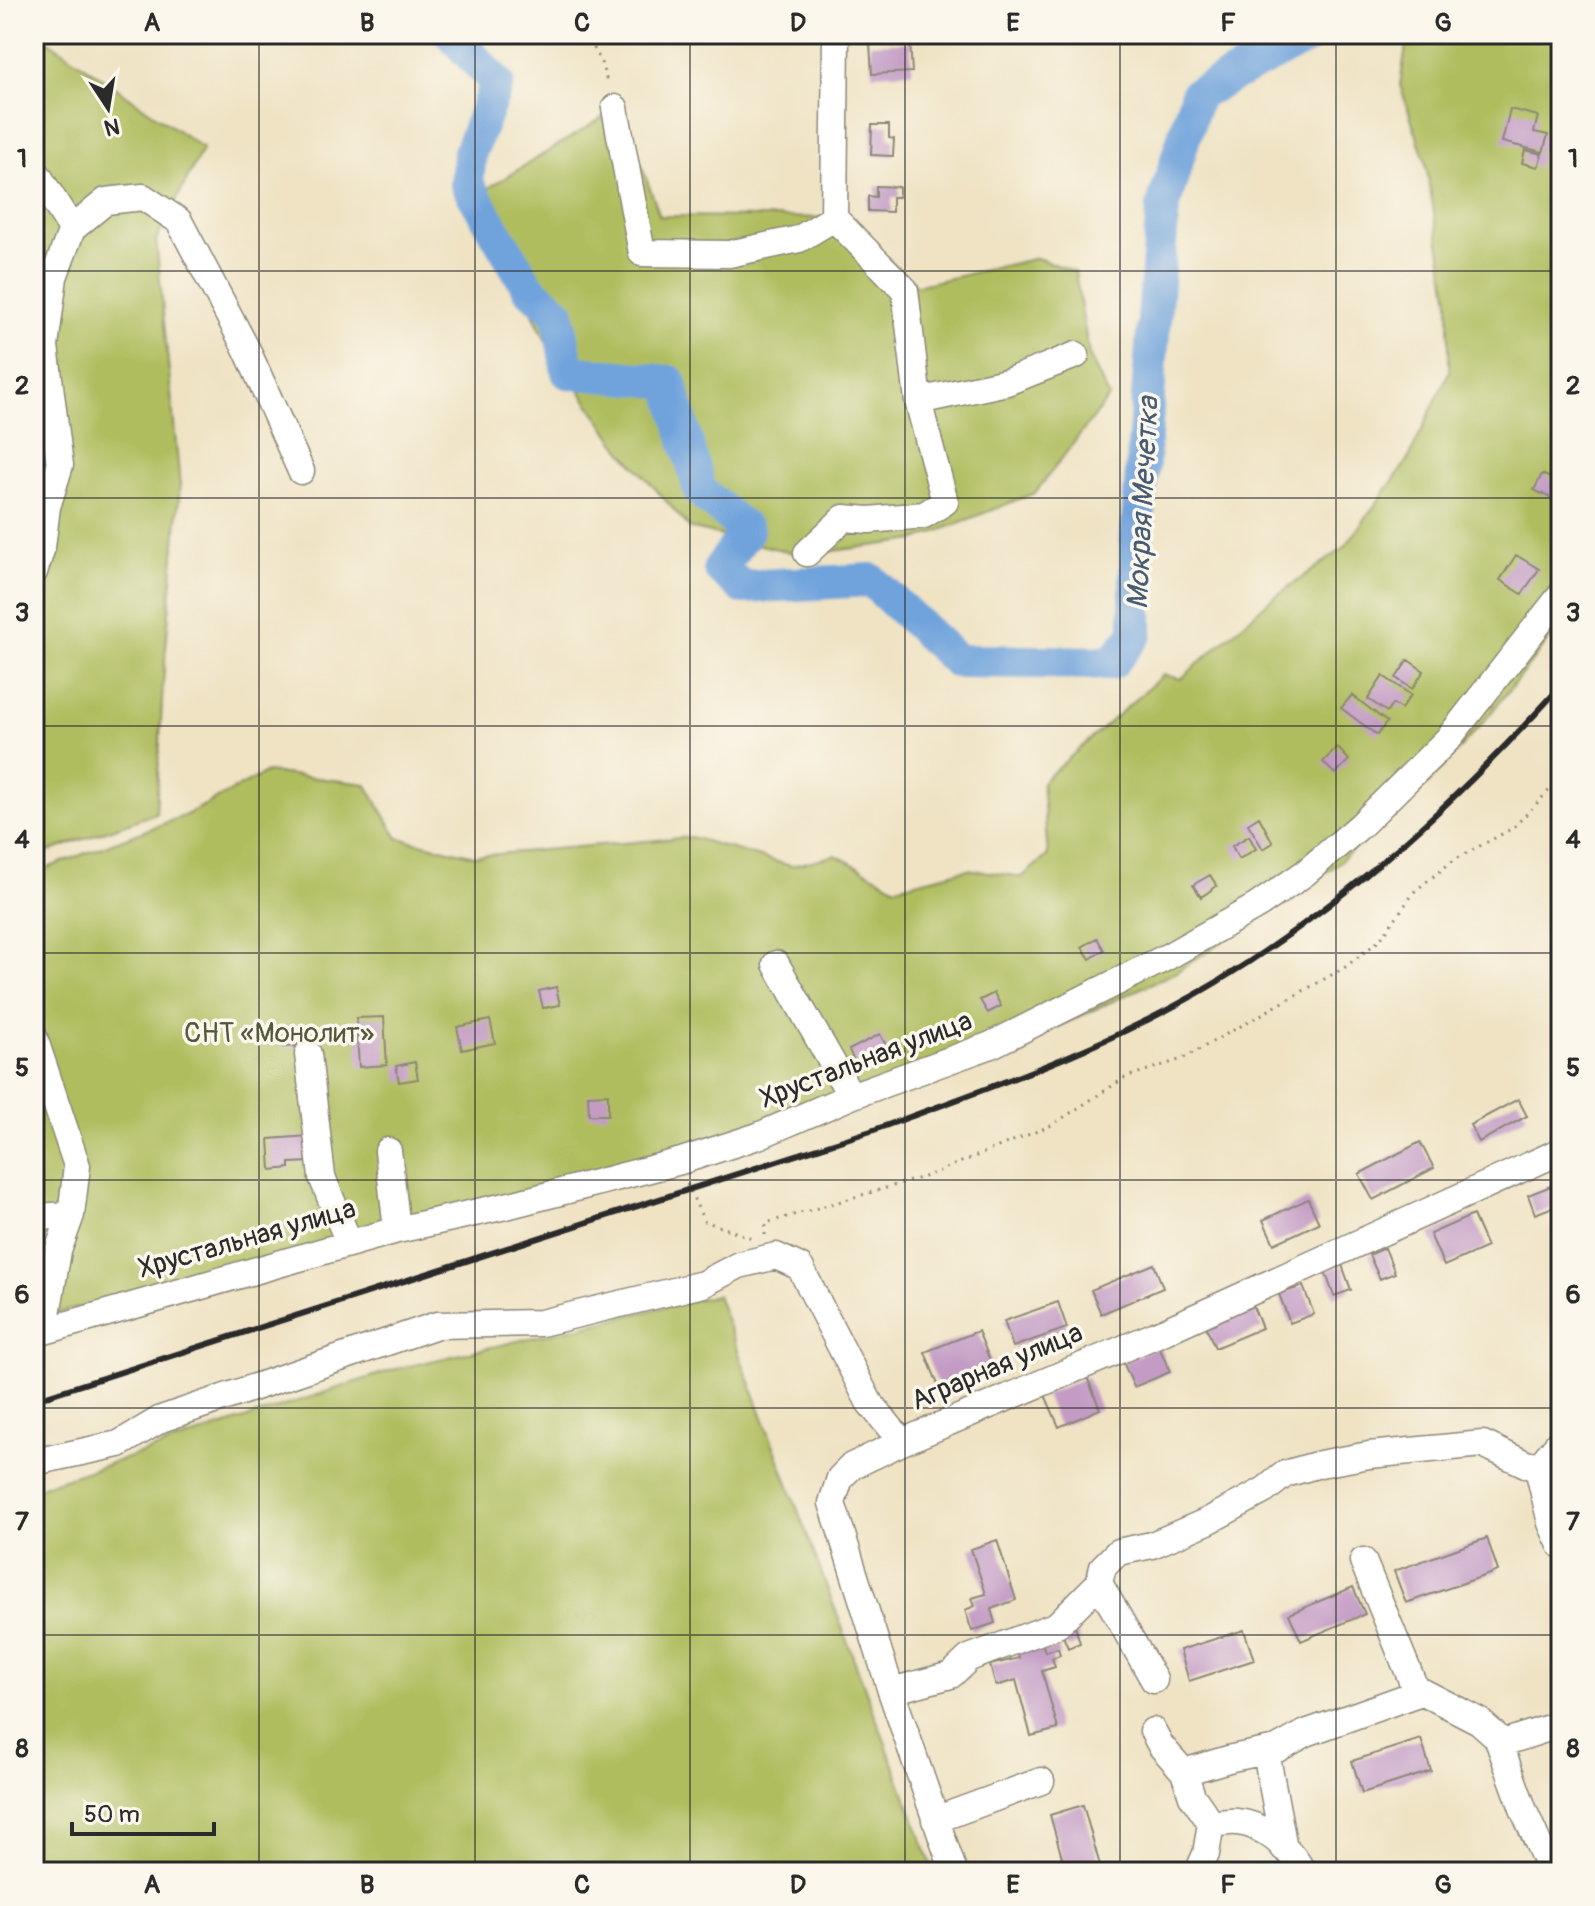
<svg xmlns="http://www.w3.org/2000/svg" width="1595" height="1906" viewBox="0 0 1595 1906" font-family="Pangolin,sans-serif">
	<rect width="100%" height="100%" fill="#fbf7ec"/>
	<filter id="ink" filterUnits="userSpaceOnUse"><feTurbulence type="fractalNoise" baseFrequency=".0125" numOctaves="2"/><feDisplacementMap in="SourceGraphic" scale="16" xChannelSelector="R" yChannelSelector="G"/><feConvolveMatrix kernelMatrix="1 2 1 2 8 2 1 2 1" color-interpolation-filters="sRGB"/></filter>
	<filter id="wash" filterUnits="userSpaceOnUse"><feTurbulence type="fractalNoise" baseFrequency=".006" numOctaves="4" result="noise"/><feDisplacementMap in="SourceGraphic" scale="32" xChannelSelector="R" yChannelSelector="G"/><feGaussianBlur stdDeviation="1.8" result="paint"/><feColorMatrix in="noise" values="0 0 0 0 0 0 0 0 0 0 0 0 0 0 0 0 0 1.4 0 .05"/><feComposite in="paint" operator="in"/></filter>
	<g filter="url(#wash)">
		<rect width="100%" height="100%" fill="#efe3c4"/>
		<path fill="#b0bd5f" stroke="#6e7445" stroke-width="2" d="M 34,34 L 38,34 L 203,148 L 156,240 L 180,485 L 163,683 L 156,813 L 34,857 Z
			M 1408,34 L 1561,34 L 1561,625 L 1485,720 L 1428,784 L 1331,869 L 1176,972 L 1002,1052 L 804,1129 L 50,1315 L 81,1167 L 34,1023 L 34,873 L 186,815 L 267,772 L 366,784 L 398,838 L 475,856 L 691,837 L 791,866 L 836,855 L 896,887 L 968,869 L 1022,877 L 1048,855 L 1042,782 L 1163,675 L 1181,679 L 1270,600 L 1344,548 L 1408,460 L 1449,372 L 1449,300 L 1425,160 L 1400,85 Z
			M 620,107 L 660,216 L 844,218 L 916,286 L 1037,258 L 1075,272 L 1089,355 L 1109,397 L 1035,493 L 916,540 L 802,555 L 690,528 L 620,449 L 547,343 L 477,195 Z
			M 34,1063 L 66,1169 L 34,1327 Z
			M 717,1295 L 934,1872 L 34,1872 L 34,1489 L 392,1370 Z"/>
		<g fill="none" stroke-linecap="round" stroke-linejoin="round">
			<path stroke="#70a3dc" stroke-width="34" d="M 451,34 L 497,83 L 470,152 L 467,184 L 529,288 L 558,313 L 568,372 L 670,382 L 700,491 L 747,531 L 720,568 L 742,587 L 871,580 L 957,661 L 1112,663 L 1136,633 L 1136,549 L 1163,206 L 1197,94 L 1314,34"/>
		</g>
		<g id="blocks">
			<path fill="#c39bc5" d="M 910,42 L 912,72 L 872,74 L 870,44 Z
				M 1510,109 L 1538,116 L 1534,132 L 1548,135 L 1543,152 L 1502,142 Z
				M 872,125 L 889,125 L 889,138 L 894,139 L 893,156 L 871,155 Z
				M 1525,150 L 1542,154 L 1538,167 L 1522,163 Z
				M 876,186 L 899,187 L 899,197 L 892,197 L 892,212 L 868,211 L 868,196 L 876,197 Z
				M 1542,474 L 1561,483 L 1555,500 L 1534,490 Z
				M 1516,555 L 1539,569 L 1522,594 L 1500,580 Z
				M 1408,660 L 1424,671 L 1412,689 L 1396,678 Z
				M 1383,676 L 1411,695 L 1401,709 L 1393,704 L 1387,712 L 1368,699 Z
				M 1352,695 L 1387,722 L 1377,735 L 1341,708 Z
				M 1337,747 L 1349,760 L 1335,774 L 1323,762 Z
				M 1259,817 L 1273,843 L 1263,849 L 1248,824 Z
				M 1249,836 L 1256,849 L 1239,859 L 1232,846 Z
				M 1210,875 L 1217,886 L 1201,897 L 1193,885 Z
				M 1097,938 L 1104,950 L 1090,959 L 1082,947 Z
				M 556,987 L 560,1005 L 543,1008 L 539,991 Z
				M 994,993 L 1001,1006 L 988,1013 L 980,1000 Z
				M 384,1017 L 387,1065 L 359,1067 L 356,1018 Z
				M 490,1020 L 495,1043 L 462,1050 L 457,1027 Z
				M 297,1028 L 298,1046 L 283,1047 L 281,1030 Z
				M 880,1034 L 890,1053 L 858,1069 L 849,1050 Z
				M 415,1062 L 418,1079 L 399,1082 L 396,1066 Z
				M 608,1094 L 608,1115 L 589,1115 L 588,1095 Z
				M 1518,1099 L 1527,1116 L 1479,1142 L 1470,1125 Z
				M 309,1136 L 311,1162 L 290,1163 L 290,1168 L 271,1170 L 269,1139 Z
				M 1420,1142 L 1434,1168 L 1373,1200 L 1359,1174 Z
				M 1561,1182 L 1561,1204 L 1535,1214 L 1528,1195 Z
				M 1308,1199 L 1319,1223 L 1274,1244 L 1263,1220 Z
				M 1473,1215 L 1487,1247 L 1444,1266 L 1430,1234 Z
				M 1385,1248 L 1395,1273 L 1380,1279 L 1369,1255 Z
				M 1154,1264 L 1163,1288 L 1101,1314 L 1091,1290 Z
				M 1342,1265 L 1351,1290 L 1334,1296 L 1325,1271 Z
				M 1303,1286 L 1314,1314 L 1290,1323 L 1279,1294 Z
				M 1058,1302 L 1067,1328 L 1013,1347 L 1004,1321 Z
				M 1252,1304 L 1262,1328 L 1215,1348 L 1205,1324 Z
				M 978,1331 L 992,1365 L 939,1387 L 925,1352 Z
				M 1159,1346 L 1170,1372 L 1134,1387 L 1123,1362 Z
				M 1087,1377 L 1100,1409 L 1059,1427 L 1045,1395 Z
				M 1487,1538 L 1498,1571 L 1406,1603 L 1394,1571 Z
				M 997,1540 L 1016,1600 L 991,1609 L 995,1623 L 972,1631 L 965,1610 L 975,1606 L 972,1598 L 986,1594 L 971,1549 Z
				M 1353,1587 L 1365,1614 L 1301,1641 L 1289,1614 Z
				M 1075,1626 L 1080,1643 L 1068,1648 L 1061,1631 Z
				M 1244,1630 L 1254,1660 L 1189,1681 L 1180,1650 Z
				M 1042,1643 L 1045,1652 L 1058,1648 L 1060,1655 L 1052,1658 L 1055,1667 L 1042,1671 L 1058,1729 L 1031,1736 L 1016,1680 L 996,1686 L 990,1665 L 1019,1658 L 1017,1650 Z
				M 1421,1739 L 1431,1771 L 1362,1793 L 1352,1761 Z
				M 1083,1805 L 1101,1869 L 1089,1872 L 1066,1872 L 1050,1815 Z"/>
		</g>
	</g>
	<g filter="url(#ink)">
		<use href="#blocks" fill-opacity="0" stroke="#8d8778" stroke-width="2"/>
		<g fill="none" stroke-linecap="round" stroke-linejoin="round">
			<g stroke="#8d8778" stroke-width="29">
				<path id="minor" d="M 615,108 L 642,253 L 729,254 L 799,239 L 834,218
					M 34,169 L 72,229
					M 834,218 L 905,290 L 918,401 L 1007,382 L 1076,355
					M 834,218 L 836,34
					M 807,553 L 844,518 L 869,520 L 924,515 L 945,502 L 918,401
					M 34,572 L 42,547 L 47,507 L 60,465 L 45,346 L 54,277 L 72,229 L 106,201 L 143,197 L 179,221 L 247,350 L 301,471
					M 776,964 L 851,1096
					M 34,1037 L 77,1166 L 71,1215 L 58,1251 L 46,1320 L 53,1328
					M 308,1054 L 322,1177 L 349,1243
					M 388,1151 L 397,1230
					M 34,1217 L 71,1215
					M 34,1334 L 397,1230 L 510,1205 L 681,1161 L 758,1136 L 851,1096 L 991,1045 L 1167,957 L 1257,906 L 1305,873 L 1361,825 L 1448,739 L 1561,595
					M 34,1462 L 119,1444 L 161,1419 L 437,1325 L 541,1323 L 703,1284 L 739,1265 L 776,1256 L 800,1267 L 869,1402 L 902,1442
					M 1537,1464 L 1551,1523 L 1561,1545
					M 1363,1561 L 1415,1688 L 1479,1721 L 1497,1737 L 1524,1811 L 1551,1872
					M 1154,1680 L 1099,1583 L 1103,1567 L 1118,1552 L 1152,1545 L 1208,1521 L 1265,1490 L 1285,1474 L 1320,1464 L 1369,1455 L 1483,1444 L 1530,1466 L 1542,1463 L 1561,1440
					M 891,1691 L 951,1675 L 969,1658 L 1057,1625 L 1099,1583
					M 1153,1731 L 1161,1746 L 1184,1772 L 1192,1796 L 1211,1823 C 1220,1824 1228,1821 1237,1822 C 1265,1824 1290,1849 1303,1872
					M 1500,1744 L 1561,1724
					M 1266,1752 L 1284,1848
					M 1184,1772 L 1232,1758 L 1277,1749 L 1306,1733 L 1421,1692
					M 935,1820 L 1041,1781
					M 954,1872 L 891,1691 L 832,1503 L 840,1478 L 852,1466 L 902,1442 L 1165,1331 L 1561,1151
					M 1198,1872 L 1206,1854 L 1211,1823"/>
			</g>
			<path stroke="#8d8778" stroke-width="3" stroke-dasharray="2 6" stroke-linecap="butt" d="M 586,34 L 600,59 L 608,85
				M 687,1184 L 704,1221 L 752,1238
				M 765,1235 L 766,1223 L 927,1176 L 1052,1125 L 1126,1077 L 1182,1059 L 1344,968 L 1380,940 L 1415,891 L 1454,860 L 1513,828 L 1561,778"/>
			<use href="#minor" stroke="#fff" stroke-width="26"/>
			<path stroke="#2b2b2b" stroke-width="6" d="M 34,1400 L 871,1131 C 989,1088 1109,1047 1217,982 C 1347,903 1459,799 1561,686"/>
		</g>
	</g>
	<path fill="none" stroke="#2b2b2b" stroke-width="2" stroke-opacity="0.55" d="M 259,34 L 259,1872M 475,34 L 475,1872M 690,34 L 690,1872M 905,34 L 905,1872M 1120,34 L 1120,1872M 1336,34 L 1336,1872M 34,271 L 1561,271M 34,498 L 1561,498M 34,726 L 1561,726M 34,953 L 1561,953M 34,1180 L 1561,1180M 34,1408 L 1561,1408M 34,1635 L 1561,1635"/>
	<g text-anchor="middle" dominant-baseline="central" stroke-width="7" stroke-linejoin="round" paint-order="stroke">
		<g font-size="28" fill="#53573b" stroke="#fbf7ec">
			<text x="279" y="1033">СНТ «Монолит»</text>
		</g>
		<g font-size="28" fill="#2b2b2b" stroke="#fbf7ec">
			<text transform="translate(866 1060) rotate(-21)">Хрустальная улица</text>
			<text transform="translate(247 1239) rotate(-16)">Хрустальная улица</text>
			<text transform="translate(997 1367) rotate(-23)">Аграрная улица</text>
		</g>
		<g font-size="30" font-style="italic" fill="#475b72" stroke="#fbf7ec">
			<text transform="translate(1143 503) rotate(-87)">Мокрая Мечетка</text>
		</g>
	</g>
	<rect width="1595" height="1906" fill="none" stroke="#fbf7ec" stroke-width="88"/>
	<g transform="translate(108 108) rotate(168)" stroke="#fbf7ec" stroke-width="6" paint-order="stroke">
	<path d="M0-6L14 30L0 20L-14 30Z" fill="#2b2b2b"/>
	<text y="-12" font-size="22" font-weight="bold" text-anchor="middle" fill="#2b2b2b">N</text>
	</g>
	<path d="M72 1822v12h142v-12" fill="none" stroke="#2b2b2b" stroke-width="4"/>
	<text x="84" y="1822" font-size="24" fill="#2b2b2b" stroke="#fbf7ec" stroke-width="6" paint-order="stroke">50 m</text>
	<rect x="44" y="44" width="1507" height="1818" fill="none" stroke="#2b2b2b" stroke-width="3"/>
	<g font-size="26" text-anchor="middle" font-weight="bold" fill="#2b2b2b">
		<text x="152" y="31">A</text>
		<text x="367" y="31">B</text>
		<text x="582" y="31">C</text>
		<text x="798" y="31">D</text>
		<text x="1013" y="31">E</text>
		<text x="1228" y="31">F</text>
		<text x="1443" y="31">G</text>
		<text x="22" y="167">1</text>
		<text x="1573" y="167">1</text>
		<text x="22" y="394">2</text>
		<text x="1573" y="394">2</text>
		<text x="22" y="621">3</text>
		<text x="1573" y="621">3</text>
		<text x="22" y="848">4</text>
		<text x="1573" y="848">4</text>
		<text x="22" y="1076">5</text>
		<text x="1573" y="1076">5</text>
		<text x="22" y="1303">6</text>
		<text x="1573" y="1303">6</text>
		<text x="22" y="1530">7</text>
		<text x="1573" y="1530">7</text>
		<text x="22" y="1757">8</text>
		<text x="1573" y="1757">8</text>
		<text x="152" y="1893">A</text>
		<text x="367" y="1893">B</text>
		<text x="582" y="1893">C</text>
		<text x="798" y="1893">D</text>
		<text x="1013" y="1893">E</text>
		<text x="1228" y="1893">F</text>
		<text x="1443" y="1893">G</text>
	</g>
</svg>
